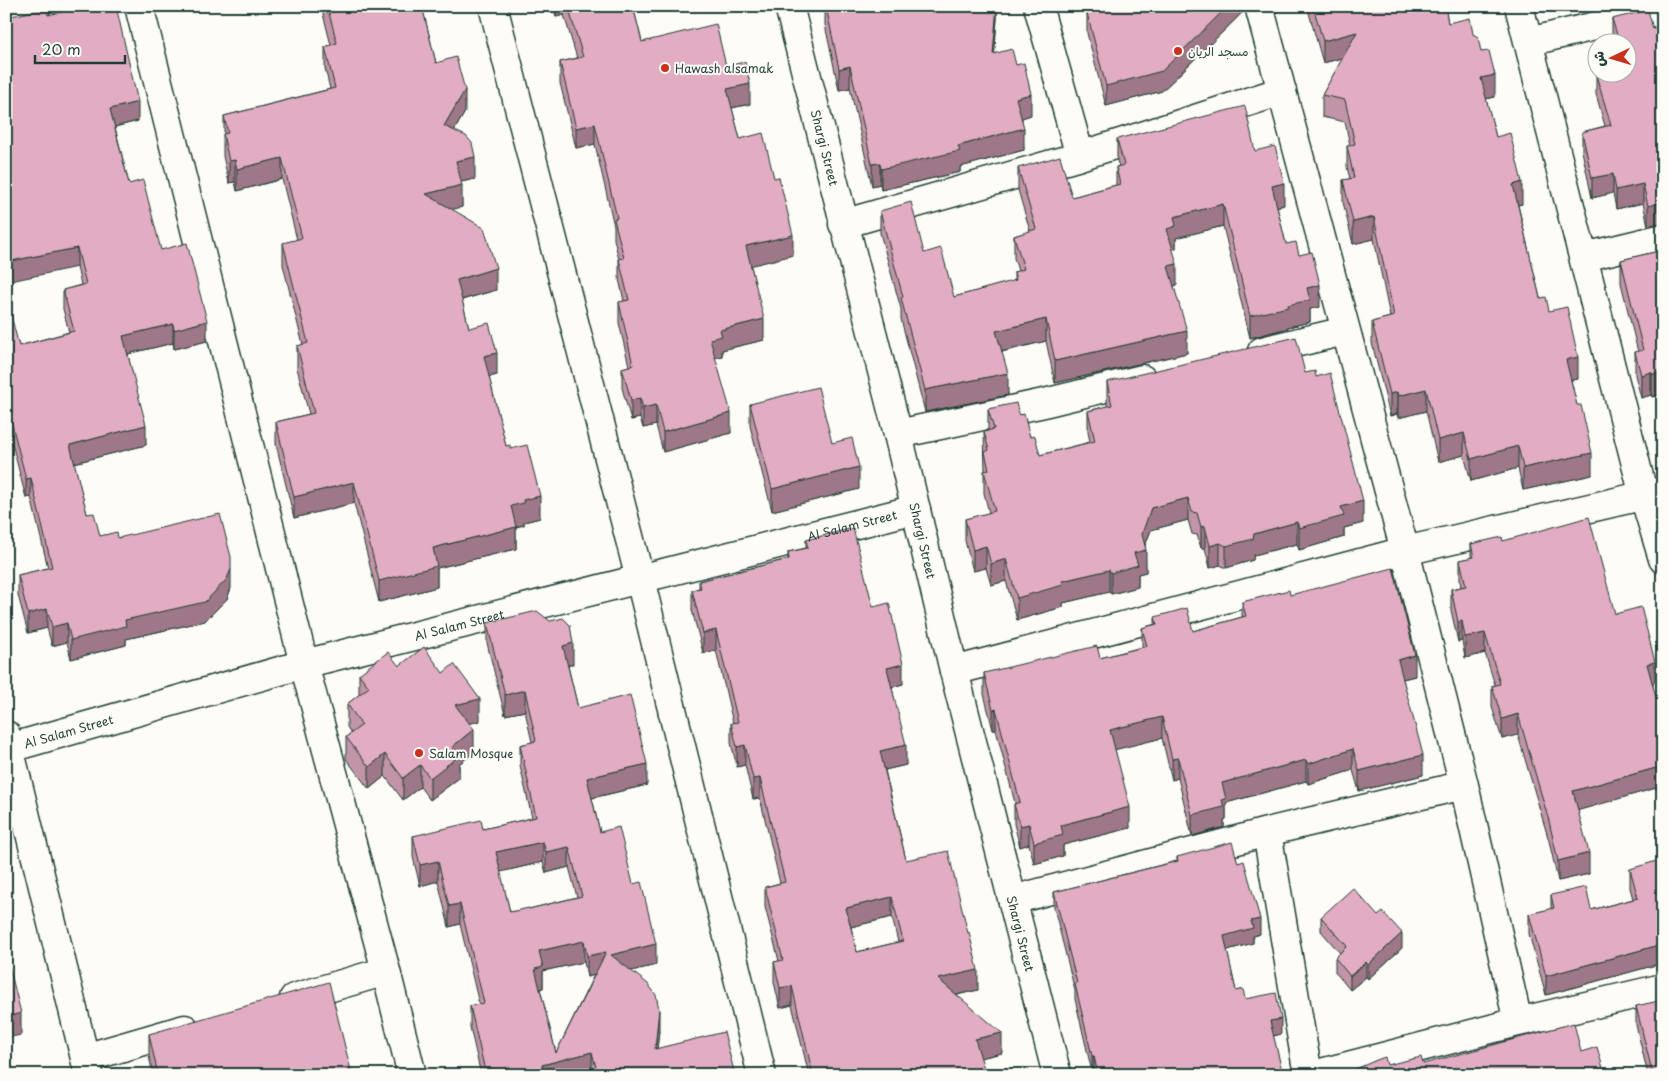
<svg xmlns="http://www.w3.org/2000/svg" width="1669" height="1081" viewBox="0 0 1669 1081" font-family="'Playpen Sans','Playpen Sans Arabic',sans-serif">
	<rect width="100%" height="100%" fill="#fdfcf7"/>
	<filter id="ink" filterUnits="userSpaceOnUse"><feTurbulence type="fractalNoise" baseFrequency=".02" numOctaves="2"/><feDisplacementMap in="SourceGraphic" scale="10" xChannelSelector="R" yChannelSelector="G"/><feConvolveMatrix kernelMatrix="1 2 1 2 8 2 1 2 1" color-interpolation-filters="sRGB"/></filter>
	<g filter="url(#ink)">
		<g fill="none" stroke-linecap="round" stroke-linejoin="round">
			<g stroke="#1f3d34" stroke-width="31">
				<path id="minor" d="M 139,6 L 304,664 L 386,971 L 412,1075
					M 493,6 L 640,579 L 762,1075
					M 1038,6 L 1080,156
					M 1259,6 L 1405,551 L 1464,785 L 1518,1022
					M 1519,6 L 1644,496 L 1663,559
					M 6,14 L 37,6
					M 1528,42 L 1663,10
					M 843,224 L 1080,156 L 1282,91
					M 1584,257 L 1663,238
					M 1262,351 L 1345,331
					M 898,434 L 1044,403 L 1142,379
					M 954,671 L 1405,551 L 1663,491
					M 6,735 L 89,1075
					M 1267,832 L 1308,1075
					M 1013,900 L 1267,832 L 1464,785
					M 294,998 L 386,971
					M 85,1058 L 185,1029
					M 1313,1075 L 1518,1022 L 1663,988"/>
			</g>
			<g stroke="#1f3d34" stroke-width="31">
				<g id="tertiary">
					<path id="s1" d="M 789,6 L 898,434 L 954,671 L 1057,1075"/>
					<path id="s2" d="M 6,749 L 304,664 L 916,509"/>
				</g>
			</g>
			<use href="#minor" stroke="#fdfcf7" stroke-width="28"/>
			<use href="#tertiary" stroke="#fdfcf7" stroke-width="28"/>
		</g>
		<path fill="#c294a7" stroke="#1f3d34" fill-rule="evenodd" d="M 321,6 L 422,6 L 436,63 L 465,112 L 454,131 L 475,179 L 461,182 L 462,207 L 452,209 L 496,290 L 462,300 L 469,328 L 497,375 L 489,377 L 506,446 L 510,449 L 540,518 L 524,522 L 524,525 L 516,527 L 516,549 L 437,568 L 437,587 L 379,602 L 354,503 L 294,518 L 276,444 L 276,422 L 309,414 L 297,368 L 297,346 L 303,345 L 283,265 L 283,243 L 297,240 L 282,179 L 237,191 L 235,182 L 229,183 L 223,156 L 223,134 L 224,134 L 224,116 L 330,89 L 325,68 L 325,47 L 331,45 Z
			M 553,6 L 633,6 L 642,42 L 726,66 L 750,104 L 732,108 L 740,139 L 793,255 L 751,265 L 764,340 L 722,350 L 722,356 L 715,358 L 731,433 L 663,452 L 656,425 L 643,428 L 640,418 L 631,420 L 622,388 L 622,368 L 629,366 L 619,323 L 619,302 L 624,301 L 619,279 L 619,260 L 614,239 L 614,226 L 595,144 L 576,148 L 560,83 L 560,62 L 577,58 L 564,15 L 556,17 Z
			M 825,6 L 997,6 L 997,19 L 994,54 L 1031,115 L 1022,118 L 1024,150 L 960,167 L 960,172 L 881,190 L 880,184 L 872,186 L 850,88 L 839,90 L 825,25 Z
			M 1244,6 L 1244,11 L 1162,91 L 1106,106 L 1087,33 L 1087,13 Z
			M 1307,6 L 1445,6 L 1448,23 L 1473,34 L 1481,52 L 1495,97 L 1486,99 L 1496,137 L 1522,204 L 1518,205 L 1540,298 L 1549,311 L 1578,379 L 1571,380 L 1592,475 L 1523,490 L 1518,468 L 1471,481 L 1464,455 L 1438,462 L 1426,411 L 1398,418 L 1397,414 L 1390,416 L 1372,343 L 1372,322 L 1390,317 L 1374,239 L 1353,244 L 1343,202 L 1343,180 L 1350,179 L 1347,167 L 1347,146 L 1350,145 L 1345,122 L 1322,117 L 1322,95 L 1343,58 L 1323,63 Z
			M 40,12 L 48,15 L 138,121 L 115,127 L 129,184 L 161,250 L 207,341 L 174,349 L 173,343 L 128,354 L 146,445 L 74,463 L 87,514 L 100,536 L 118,538 L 231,588 L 227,599 L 205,621 L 126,639 L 126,645 L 71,659 L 67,642 L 52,646 L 47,628 L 28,633 L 18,595 L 18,575 L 48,568 L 31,497 L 26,498 L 6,420 L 6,305 L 19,346 L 69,332 L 63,309 L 63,290 L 81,285 L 77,267 Z
			M 1612,19 L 1653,29 L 1663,26 L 1663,223 L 1660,223 L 1648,226 L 1643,203 L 1616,209 L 1613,193 L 1592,198 L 1582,151 L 1582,132 L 1605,126 L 1596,94 L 1596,75 L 1626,42 L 1613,42 L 1612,38 Z
			M 1117,139 L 1255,151 L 1284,205 L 1277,207 L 1286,244 L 1299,255 L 1320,307 L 1310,309 L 1310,322 L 1288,327 L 1288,328 L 1250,338 L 1223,226 L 1176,238 L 1176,248 L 1172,249 L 1177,285 L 1174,286 L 1187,353 L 1055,383 L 1046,341 L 1002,352 L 1008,395 L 925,412 L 901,319 L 901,309 L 880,233 L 880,211 L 924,253 L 954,297 L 1014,281 L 1014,272 L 1018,271 L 1014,258 L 1014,236 L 1030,231 L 1018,190 L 1018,168 L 1072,197 L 1116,185 L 1116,167 L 1119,166 L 1117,161 Z
			M 1663,250 L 1663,408 L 1662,408 L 1659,395 L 1652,397 L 1651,395 L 1641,398 L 1635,375 L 1635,352 L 1638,352 L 1621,283 L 1621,260 Z
			M 1305,373 L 1363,523 L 1344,528 L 1344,537 L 1299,550 L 1297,544 L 1254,555 L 1253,560 L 1226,568 L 1220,565 L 1210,568 L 1205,548 L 1201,548 L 1197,535 L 1192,534 L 1188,520 L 1151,530 L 1145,546 L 1146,572 L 1138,574 L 1138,587 L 1111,594 L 1109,592 L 1063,603 L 1063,607 L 1017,620 L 1006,581 L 991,585 L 986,568 L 973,571 L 965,541 L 965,519 L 989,513 L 984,493 L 984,471 L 985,471 L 984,432 L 988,431 L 988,409 L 1019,415 L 1040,455 L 1090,442 L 1088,432 L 1088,411 L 1107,406 L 1107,382 Z
			M 750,404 L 832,443 L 859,489 L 772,511 L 750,426 Z
			M 806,540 L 873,607 L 903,684 L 892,687 L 906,765 L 885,770 L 906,860 L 978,990 L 957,995 L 1002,1053 L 980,1058 L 986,1075 L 809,1075 L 792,1005 L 780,1008 L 774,982 L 774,962 L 779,961 L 765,907 L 765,887 L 780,883 L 760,798 L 753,799 L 745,765 L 737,767 L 731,743 L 731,723 L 733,723 L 716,650 L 703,653 L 692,610 L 692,590 L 699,588 L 699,581 L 788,559 L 788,552 L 806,548 ZM 892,917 L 898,942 L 857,952 L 851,927 Z
			M 1503,541 L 1615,614 L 1655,682 L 1653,683 L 1663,786 L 1578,810 L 1589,874 L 1558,881 L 1549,841 L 1518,735 L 1502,739 L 1492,707 L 1492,686 L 1495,685 L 1485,653 L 1465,658 L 1462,641 L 1458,642 L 1451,610 L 1451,589 L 1461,587 L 1460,581 L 1460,560 L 1471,558 L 1471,544 Z
			M 1290,595 L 1415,676 L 1403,679 L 1423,775 L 1359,791 L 1353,770 L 1308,784 L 1306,781 L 1226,803 L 1226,819 L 1224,820 L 1224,827 L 1192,836 L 1178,778 L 1172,780 L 1162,738 L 1115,749 L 1130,828 L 1063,845 L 1063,856 L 1034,864 L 1029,844 L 1020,847 L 1014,824 L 1014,804 L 1015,803 L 996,730 L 993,730 L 984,694 L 984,673 L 1100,658 L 1142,647 L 1142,628 L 1155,624 L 1155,617 L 1193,631 L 1242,617 L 1242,602 Z
			M 487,623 L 573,664 L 568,666 L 578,708 L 647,785 L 592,798 L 600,832 L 633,884 L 656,965 L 631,971 L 659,1030 L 657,1049 L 735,1075 L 593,1075 L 592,1073 L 585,1075 L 481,1075 L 470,1027 L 470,1006 L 479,1004 L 460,924 L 449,927 L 438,881 L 420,886 L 413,857 L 413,836 L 483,829 L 532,818 L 520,766 L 520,745 L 532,742 L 525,711 L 505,715 L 487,643 ZM 543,862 L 546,873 L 569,867 L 577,897 L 529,909 L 510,912 L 500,872 ZM 584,962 L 587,977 L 594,975 L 556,1053 L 540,989 L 543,988 L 543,971 Z
			M 399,666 L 480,721 L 470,723 L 474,752 L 459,764 L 459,778 L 430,800 L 420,787 L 403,800 L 385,776 L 369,789 L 346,759 L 346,737 L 351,733 L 347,727 L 347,704 L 359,695 L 359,674 Z
			M 1177,857 L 1238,863 L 1260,934 L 1253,936 L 1253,943 L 1227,950 L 1236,991 L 1281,1034 L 1273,1036 L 1283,1075 L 1095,1075 L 1094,1071 L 1092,1072 L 1075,999 L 1075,991 L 1054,908 L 1054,892 L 1177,861 Z
			M 1630,869 L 1663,963 L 1546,995 L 1529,934 L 1529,914 L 1551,909 L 1551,895 L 1591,910 L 1633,899 L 1630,888 Z
			M 1321,917 L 1402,948 L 1368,979 L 1366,977 L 1350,990 L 1335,972 L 1335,958 L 1340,953 L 1321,931 Z
			M 1636,1006 L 1663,1075 L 1648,1075 L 1636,1025 Z
			M 149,1034 L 352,1075 L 153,1075 L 149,1056 Z"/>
		<path fill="#9e7888" stroke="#1f3d34" d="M 556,6 L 564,6 L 564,15 L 556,17 Z
			M 997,6 L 997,19 L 993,76 L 993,54 Z
			M 1228,6 L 1244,6 L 1244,11 L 1162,91 L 1106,106 L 1106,86 Z
			M 1588,6 L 1610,6 L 1588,11 Z
			M 1357,32 L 1357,54 L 1323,63 L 1323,41 Z
			M 850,66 L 850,88 L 839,90 L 839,69 Z
			M 1495,75 L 1495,97 L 1481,100 L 1481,78 Z
			M 750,84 L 750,104 L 727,109 L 727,89 Z
			M 465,90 L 465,112 L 444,148 L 444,126 Z
			M 1031,94 L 1031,115 L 1016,120 L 1016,98 Z
			M 138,102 L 138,121 L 110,128 L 110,109 Z
			M 595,124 L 595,144 L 576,148 L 576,128 Z
			M 1024,128 L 1024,150 L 960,167 L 960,172 L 881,190 L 881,169 L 958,146 Z
			M 475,157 L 475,179 L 456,183 L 456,161 Z
			M 282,158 L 282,179 L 237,191 L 237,169 Z
			M 235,160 L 235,182 L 229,183 L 229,161 Z
			M 880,163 L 880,184 L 872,186 L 872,164 Z
			M 1613,174 L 1613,193 L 1592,198 L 1592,178 Z
			M 1522,182 L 1522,204 L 1513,206 L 1513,185 Z
			M 1284,183 L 1284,205 L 1272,208 L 1272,186 Z
			M 1643,184 L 1643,203 L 1616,209 L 1616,190 Z
			M 462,185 L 462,207 L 426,216 L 426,194 Z
			M 1660,203 L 1660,223 L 1648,226 L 1648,206 Z
			M 1223,204 L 1223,226 L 1176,238 L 1176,248 L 1167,251 L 1167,229 L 1174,217 Z
			M 1374,217 L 1374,239 L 1353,244 L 1353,222 Z
			M 793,235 L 793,255 L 746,267 L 746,246 Z
			M 77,248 L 77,267 L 6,282 L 6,262 Z
			M 1177,264 L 1177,285 L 1168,288 L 1168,266 Z
			M 496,268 L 496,290 L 457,301 L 457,280 Z
			M 1320,285 L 1320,307 L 1310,309 L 1310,322 L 1288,327 L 1288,328 L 1250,338 L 1250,316 L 1288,305 L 1307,288 Z
			M 764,319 L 764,340 L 722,350 L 722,356 L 710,359 L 710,339 L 720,330 Z
			M 1046,319 L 1046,341 L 996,353 L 996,331 Z
			M 207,321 L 207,341 L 174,349 L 174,330 Z
			M 173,324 L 173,343 L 123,355 L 123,336 Z
			M 1187,331 L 1187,353 L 1055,383 L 1055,361 Z
			M 497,353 L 497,375 L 484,378 L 484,356 Z
			M 1578,357 L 1578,379 L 1566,381 L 1566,360 Z
			M 1651,372 L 1651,395 L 1641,398 L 1641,375 Z
			M 1008,373 L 1008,395 L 925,412 L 925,390 Z
			M 1659,373 L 1659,395 L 1652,397 L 1652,374 Z
			M 1426,389 L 1426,411 L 1398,418 L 1398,396 Z
			M 1397,392 L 1397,414 L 1390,416 L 1390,394 Z
			M 640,398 L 640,418 L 631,420 L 631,400 Z
			M 656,405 L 656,425 L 643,428 L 643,408 Z
			M 731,413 L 731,433 L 663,452 L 663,432 Z
			M 146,425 L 146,445 L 70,464 L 70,445 Z
			M 1464,433 L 1464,455 L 1438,462 L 1438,440 Z
			M 1518,446 L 1518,468 L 1471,481 L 1471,459 Z
			M 1592,453 L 1592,475 L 1523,490 L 1523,468 Z
			M 859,467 L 859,489 L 772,511 L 772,489 Z
			M 31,478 L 31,497 L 26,498 L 26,479 Z
			M 354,482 L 354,503 L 294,518 L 294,497 Z
			M 540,496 L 540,518 L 524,522 L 524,525 L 511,528 L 511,506 L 523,500 Z
			M 1188,498 L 1188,520 L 1151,530 L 1143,551 L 1146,550 L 1146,572 L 1138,574 L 1138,587 L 1111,594 L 1111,573 L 1134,553 L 1151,508 Z
			M 1363,501 L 1363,523 L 1344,528 L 1344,537 L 1299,550 L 1299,528 L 1341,507 Z
			M 1297,522 L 1297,544 L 1254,555 L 1253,560 L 1226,568 L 1226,546 L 1254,534 Z
			M 1205,526 L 1205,548 L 1201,548 L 1201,527 Z
			M 516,527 L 516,549 L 437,568 L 437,587 L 379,602 L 379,581 L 433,548 Z
			M 1220,543 L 1220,565 L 1210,568 L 1210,546 Z
			M 986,546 L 986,568 L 973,571 L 973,550 Z
			M 1006,559 L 1006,581 L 991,585 L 991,564 Z
			M 231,569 L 231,588 L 227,599 L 205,621 L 126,639 L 126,645 L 71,659 L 71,640 L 125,620 Z
			M 1109,570 L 1109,592 L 1063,603 L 1063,607 L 1017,620 L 1017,598 L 1062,581 Z
			M 47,609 L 47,628 L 28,633 L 28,614 Z
			M 1462,621 L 1462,641 L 1458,642 L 1458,622 Z
			M 67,623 L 67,642 L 52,646 L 52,627 Z
			M 716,630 L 716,650 L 703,653 L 703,633 Z
			M 1485,633 L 1485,653 L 1465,658 L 1465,637 Z
			M 573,643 L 573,664 L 563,667 L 563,646 Z
			M 1415,655 L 1415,676 L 1398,680 L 1398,660 Z
			M 1655,662 L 1655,682 L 1647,685 L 1647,664 Z
			M 903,664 L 903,684 L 887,688 L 887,668 Z
			M 525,690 L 525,711 L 505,715 L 505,695 Z
			M 480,699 L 480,721 L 455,727 L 455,705 Z
			M 996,709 L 996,730 L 993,730 L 993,710 Z
			M 1518,714 L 1518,735 L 1502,739 L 1502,719 Z
			M 1162,717 L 1162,738 L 1110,751 L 1110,730 Z
			M 474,729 L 474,752 L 459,764 L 459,778 L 430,800 L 430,778 L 452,747 Z
			M 745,745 L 745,765 L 737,767 L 737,747 Z
			M 906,745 L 906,765 L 880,771 L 880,751 Z
			M 1353,749 L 1353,770 L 1308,784 L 1308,764 Z
			M 385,754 L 385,776 L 369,789 L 369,767 Z
			M 1423,755 L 1423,775 L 1359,791 L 1359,771 Z
			M 1178,758 L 1178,778 L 1172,780 L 1172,759 Z
			M 1306,760 L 1306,781 L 1226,803 L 1226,819 L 1224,820 L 1224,827 L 1192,836 L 1192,815 L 1222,783 Z
			M 647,764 L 647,785 L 587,799 L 587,778 Z
			M 420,765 L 420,787 L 403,800 L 403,778 Z
			M 1663,766 L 1663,786 L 1573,812 L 1573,791 Z
			M 760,778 L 760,798 L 753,799 L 753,779 Z
			M 1130,807 L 1130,828 L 1063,845 L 1063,856 L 1034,864 L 1034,843 L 1061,825 Z
			M 1029,824 L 1029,844 L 1020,847 L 1020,826 Z
			M 543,842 L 543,862 L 496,873 L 496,852 Z
			M 569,847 L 569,867 L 546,873 L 546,852 Z
			M 1589,853 L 1589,874 L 1558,881 L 1558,861 Z
			M 438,861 L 438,881 L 420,886 L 420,865 Z
			M 892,897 L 892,917 L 846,928 L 846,908 Z
			M 460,904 L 460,924 L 449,927 L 449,906 Z
			M 1260,919 L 1260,934 L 1253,936 L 1253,943 L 1224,951 L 1224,936 L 1251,921 Z
			M 1402,933 L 1402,948 L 1368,979 L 1368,965 Z
			M 584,941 L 584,962 L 543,971 L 543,988 L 535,990 L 535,969 L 539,951 Z
			M 656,944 L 656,965 L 611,976 L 611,955 Z
			M 1663,944 L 1663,963 L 1546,995 L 1546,976 Z
			M 606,952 L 606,972 L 587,977 L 587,956 Z
			M 1366,962 L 1366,977 L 1350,990 L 1350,976 Z
			M 978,970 L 978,990 L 938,999 L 938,979 Z
			M 792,986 L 792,1005 L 780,1008 L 780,988 Z
			M 659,1009 L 659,1030 L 655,1070 L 655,1049 Z
			M 21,1013 L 21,1035 L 6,1038 L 6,1017 Z
			M 1281,1019 L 1281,1034 L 1270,1037 L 1270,1021 Z
			M 1002,1033 L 1002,1053 L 975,1059 L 975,1039 Z
			M 592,1052 L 592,1073 L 585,1075 L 542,1075 L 542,1065 Z
			M 1092,1056 L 1094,1056 L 1094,1071 L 1092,1072 Z"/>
		<path fill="#e2acc2" stroke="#1f3d34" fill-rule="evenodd" d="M 86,6 L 116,6 L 138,102 L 110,109 L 129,184 L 143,180 L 161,250 L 187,243 L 207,321 L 174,330 L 173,324 L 123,336 L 146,425 L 70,445 L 87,514 L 94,513 L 100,536 L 117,532 L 118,538 L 220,514 L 231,557 L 231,569 L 227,579 L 205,602 L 125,620 L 126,626 L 71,640 L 67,623 L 52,627 L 47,609 L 28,614 L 18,575 L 52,567 L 31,478 L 26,479 L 6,401 L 6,305 L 8,304 L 19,346 L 74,331 L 63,290 L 86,284 L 77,248 L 6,262 L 6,17 L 40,10 L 40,12 L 47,10 L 48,15 Z
			M 327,6 L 422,6 L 436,63 L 456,57 L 465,90 L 444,126 L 466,136 L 472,143 L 475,157 L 456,161 L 462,185 L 426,194 L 484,228 L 496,268 L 457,280 L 469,328 L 489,323 L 497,353 L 484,356 L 506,446 L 510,445 L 510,449 L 527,445 L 540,496 L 523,500 L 524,503 L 511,506 L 516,527 L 433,548 L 437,566 L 379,581 L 354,482 L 294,497 L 276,422 L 314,413 L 297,346 L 308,343 L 283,243 L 302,238 L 282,158 L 237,169 L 235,160 L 229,161 L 223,134 L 228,133 L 224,116 L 335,88 L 325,47 L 337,43 Z
			M 568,6 L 633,6 L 642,42 L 716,24 L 726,66 L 745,62 L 750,84 L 727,89 L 740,139 L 763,133 L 774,178 L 779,177 L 793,235 L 746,246 L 764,319 L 720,330 L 722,336 L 710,339 L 731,413 L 663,432 L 656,405 L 643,408 L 640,398 L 631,400 L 622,368 L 633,365 L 619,302 L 629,300 L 619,259 L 624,258 L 614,219 L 617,218 L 595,124 L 576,128 L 560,62 L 583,57 Z
			M 826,6 L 997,6 L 993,54 L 1012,49 L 1016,65 L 1024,63 L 1031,94 L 1016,98 L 1024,128 L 958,146 L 960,151 L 881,169 L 880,163 L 872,164 L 850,66 L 839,69 Z
			M 1115,6 L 1228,6 L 1162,71 L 1106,86 L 1087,13 Z
			M 1313,6 L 1445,6 L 1448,23 L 1470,18 L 1473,34 L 1478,37 L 1481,52 L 1489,51 L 1495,75 L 1481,78 L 1496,137 L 1510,133 L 1522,182 L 1513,185 L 1540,298 L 1546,297 L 1549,311 L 1567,307 L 1578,357 L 1566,360 L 1577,405 L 1581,405 L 1592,453 L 1523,468 L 1518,446 L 1471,459 L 1464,433 L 1438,440 L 1426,389 L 1398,396 L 1397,392 L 1390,394 L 1372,322 L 1394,316 L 1374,217 L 1353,222 L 1343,180 L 1354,178 L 1347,146 L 1355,144 L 1345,100 L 1322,95 L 1357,32 L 1323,41 Z
			M 1648,10 L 1653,29 L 1663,26 L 1663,204 L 1660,203 L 1648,206 L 1643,184 L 1616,190 L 1613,174 L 1592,178 L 1582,132 L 1611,125 L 1596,75 L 1598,72 L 1626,72 L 1626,42 L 1618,42 L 1619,41 L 1612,19 Z
			M 1245,106 L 1255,151 L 1275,146 L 1284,183 L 1272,186 L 1286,244 L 1296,242 L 1299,255 L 1312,252 L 1320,285 L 1307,288 L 1310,300 L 1288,305 L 1288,307 L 1250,316 L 1223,204 L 1174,217 L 1176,226 L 1167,229 L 1177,264 L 1168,266 L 1187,331 L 1055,361 L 1046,319 L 996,331 L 1008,373 L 925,390 L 901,298 L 903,297 L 880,211 L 911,202 L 924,253 L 941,248 L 954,297 L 1016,280 L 1014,272 L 1024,269 L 1014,236 L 1036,229 L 1018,168 L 1060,156 L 1072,197 L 1120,184 L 1116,167 L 1124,165 L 1117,139 Z
			M 1663,250 L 1663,386 L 1662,386 L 1659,373 L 1652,374 L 1651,372 L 1641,375 L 1635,352 L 1643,350 L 1621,260 Z
			M 1296,337 L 1305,373 L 1315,371 L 1316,377 L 1330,373 L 1363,501 L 1341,507 L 1344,516 L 1299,528 L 1297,522 L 1254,534 L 1253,539 L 1226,546 L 1220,543 L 1210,546 L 1205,526 L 1201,527 L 1197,513 L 1192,512 L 1188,498 L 1151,508 L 1142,534 L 1146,550 L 1134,553 L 1138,565 L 1111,573 L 1109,570 L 1062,581 L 1063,585 L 1017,598 L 1006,559 L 991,564 L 986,546 L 973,550 L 965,519 L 995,511 L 984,471 L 989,470 L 985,452 L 989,450 L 984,432 L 994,429 L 988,409 L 1016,403 L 1019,415 L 1024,414 L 1030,437 L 1035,436 L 1040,455 L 1095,441 L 1088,411 L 1112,405 L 1107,382 Z
			M 818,387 L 832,443 L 852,438 L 859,467 L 772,489 L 750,404 Z
			M 1589,517 L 1615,614 L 1641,607 L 1655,662 L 1647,664 L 1661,715 L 1663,714 L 1663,766 L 1573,791 L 1589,853 L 1558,861 L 1549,821 L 1518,714 L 1502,719 L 1492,686 L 1500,684 L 1485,633 L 1465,637 L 1462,621 L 1458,622 L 1451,589 L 1466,586 L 1460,560 L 1474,557 L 1471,544 L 1502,537 L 1503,541 Z
			M 853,528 L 873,607 L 889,603 L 903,664 L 887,668 L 906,745 L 880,751 L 906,860 L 948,851 L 968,933 L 969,932 L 978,970 L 938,979 L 1002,1033 L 975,1039 L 986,1075 L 813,1075 L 792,986 L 780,988 L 774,962 L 783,960 L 765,887 L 785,882 L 760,778 L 753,779 L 745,745 L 737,747 L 731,723 L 738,722 L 716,630 L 703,633 L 692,590 L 701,588 L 699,581 L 789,559 L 788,552 L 808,548 L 806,540 ZM 892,897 L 903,941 L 857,952 L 846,908 Z
			M 1393,568 L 1415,655 L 1398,660 L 1423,755 L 1359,771 L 1353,749 L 1308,764 L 1306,760 L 1222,783 L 1226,799 L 1222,800 L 1224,807 L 1192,815 L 1178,758 L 1172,759 L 1162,717 L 1110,730 L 1130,807 L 1061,825 L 1063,835 L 1034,843 L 1029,824 L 1020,826 L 1014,804 L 1020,802 L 996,709 L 993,710 L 984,673 L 1097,646 L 1100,658 L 1147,646 L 1142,628 L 1157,624 L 1155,617 L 1187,608 L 1193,631 L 1246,616 L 1242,602 L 1289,590 L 1290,595 Z
			M 537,611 L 550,621 L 563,618 L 570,625 L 573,643 L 563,646 L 578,708 L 630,695 L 647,764 L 587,778 L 600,832 L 619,827 L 633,884 L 641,882 L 656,944 L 611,955 L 648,984 L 656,995 L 659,1009 L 655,1049 L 724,1032 L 735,1075 L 598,1075 L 592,1052 L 542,1065 L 544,1075 L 486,1075 L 470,1006 L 484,1003 L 460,904 L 449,906 L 438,861 L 420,865 L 413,836 L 481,820 L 483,829 L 536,817 L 520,745 L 536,741 L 525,690 L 505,695 L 487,623 ZM 543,842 L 546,852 L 569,847 L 582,896 L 529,909 L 529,908 L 510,912 L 496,852 ZM 584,941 L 587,956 L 606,952 L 556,1053 L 535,969 L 543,967 L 539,951 Z
			M 424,647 L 443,673 L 454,664 L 480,699 L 455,705 L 474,729 L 452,747 L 459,756 L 430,778 L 420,765 L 403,778 L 385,754 L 369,767 L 346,737 L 362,725 L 347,704 L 369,687 L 359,674 L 388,652 L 399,666 Z
			M 1232,842 L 1238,863 L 1244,861 L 1260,919 L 1251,921 L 1253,928 L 1224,936 L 1236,991 L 1243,989 L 1245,999 L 1276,993 L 1281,1019 L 1270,1021 L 1283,1075 L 1098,1075 L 1094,1056 L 1092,1056 L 1075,984 L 1077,983 L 1054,892 L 1178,861 L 1177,857 Z
			M 1663,859 L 1663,944 L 1546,976 L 1529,914 L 1554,908 L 1551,895 L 1586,887 L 1591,910 L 1638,898 L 1630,869 Z
			M 1353,888 L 1378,916 L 1383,912 L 1402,933 L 1368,965 L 1366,962 L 1350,976 L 1335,958 L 1347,946 L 1321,917 Z
			M 6,954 L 21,1013 L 6,1017 Z
			M 329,982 L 352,1075 L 158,1075 L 149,1034 Z
			M 1663,1000 L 1663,1075 L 1653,1075 L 1636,1006 Z
			M 1574,1023 L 1581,1052 L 1597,1047 L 1605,1075 L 1344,1075 L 1344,1074 L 1379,1059 L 1385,1057 L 1387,1065 L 1421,1057 L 1423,1064 Z"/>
	</g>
	<g fill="#c8321e" stroke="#fdfcf7" stroke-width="2">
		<circle cx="1178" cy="51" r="5"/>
		<circle cx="665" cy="68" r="5"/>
		<circle cx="419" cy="753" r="5"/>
	</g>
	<g text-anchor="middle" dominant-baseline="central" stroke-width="4" stroke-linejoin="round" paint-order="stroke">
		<g font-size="12" fill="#1f3d34" stroke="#fdfcf7" text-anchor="start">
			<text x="1188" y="51">مسجد الريان</text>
			<text x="675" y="68">Hawash alsamak</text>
			<text x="429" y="753">Salam Mosque</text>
		</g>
		<g font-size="12" fill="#1f3d34" stroke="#fdfcf7">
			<text stroke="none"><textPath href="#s1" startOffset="146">Shargi Street</textPath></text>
			<text stroke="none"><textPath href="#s2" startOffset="875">Al Salam Street</textPath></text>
			<text stroke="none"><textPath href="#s1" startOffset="551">Shargi Street</textPath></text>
			<text stroke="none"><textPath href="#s2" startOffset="470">Al Salam Street</textPath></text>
			<text stroke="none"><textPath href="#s2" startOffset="65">Al Salam Street</textPath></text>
			<text stroke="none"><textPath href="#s1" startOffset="956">Shargi Street</textPath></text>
		</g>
	</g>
	<rect width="1669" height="1081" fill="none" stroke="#fdfcf7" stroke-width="25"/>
	<rect x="12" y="12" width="1644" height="1056" fill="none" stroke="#1f3d34" stroke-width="2" filter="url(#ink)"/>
	<g transform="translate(1612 58) rotate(265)"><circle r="24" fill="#fdfcf7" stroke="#a4b0a9"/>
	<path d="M0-4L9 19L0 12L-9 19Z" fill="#c8321e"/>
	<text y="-8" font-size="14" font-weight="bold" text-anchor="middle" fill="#1f3d34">ش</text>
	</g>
	<path d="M35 55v8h90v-8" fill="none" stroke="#1f3d34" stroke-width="2.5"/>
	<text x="42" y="55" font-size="15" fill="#1f3d34" stroke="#fdfcf7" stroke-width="4" paint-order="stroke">20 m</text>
</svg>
